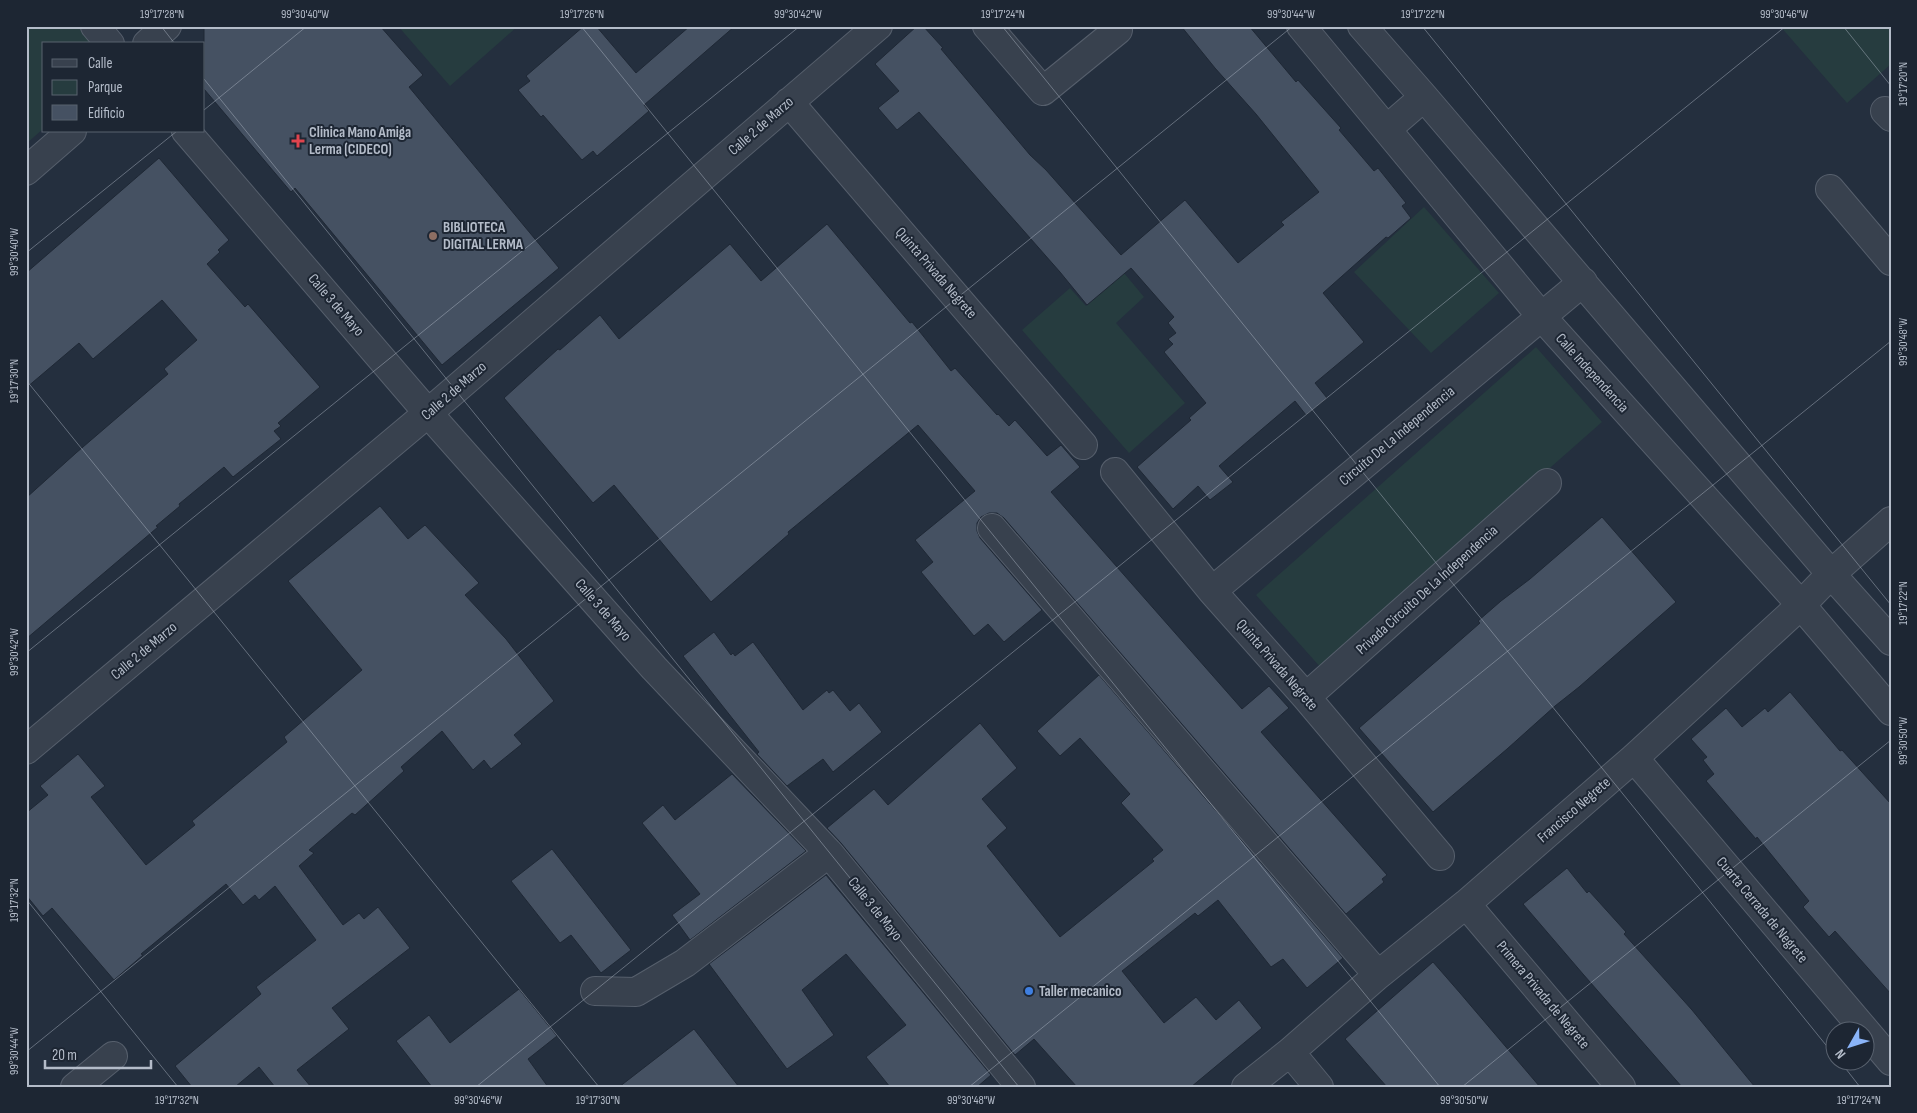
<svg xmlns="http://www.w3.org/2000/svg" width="1917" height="1113" viewBox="0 0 1917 1113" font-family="'Sofia Sans Condensed',sans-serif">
	<rect width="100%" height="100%" fill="#242f3e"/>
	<path fill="#263c3f" d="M 26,26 L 81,26 L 97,44 L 44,44 L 44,128 L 26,144 Z
		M 398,26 L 518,26 L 450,86 Z
		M 1780,26 L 1891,26 L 1891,64 L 1847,103 Z
		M 1424,207 L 1499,293 L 1431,353 L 1354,272 Z
		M 1124,273 L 1144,297 L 1116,323 L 1185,403 L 1129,453 L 1022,330 L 1070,288 L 1086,306 Z
		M 1536,347 L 1602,422 L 1322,669 L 1256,595 Z"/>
	<path fill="#455162" stroke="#1f2835" d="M 204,26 L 380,26 L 423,75 L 409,87 L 559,268 L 442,365 L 295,188 L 291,192 L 204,89 Z
		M 584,26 L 596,26 L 636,73 L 690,26 L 735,26 L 644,105 L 649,111 L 597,156 L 593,151 L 582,160 L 543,115 L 541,117 L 518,90 L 530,81 L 526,76 Z
		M 917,26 L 923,26 L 943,48 L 941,49 L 1030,155 L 1046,170 L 1121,255 L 1185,200 L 1238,263 L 1284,225 L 1281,222 L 1319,192 L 1256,114 L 1215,68 L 1181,26 L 1249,26 L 1296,82 L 1298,80 L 1341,128 L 1339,130 L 1374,171 L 1378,168 L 1406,203 L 1402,206 L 1411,218 L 1388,238 L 1386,237 L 1323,293 L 1364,342 L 1315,383 L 1327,398 L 1306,415 L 1295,401 L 1241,447 L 1219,466 L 1233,482 L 1210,500 L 1198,486 L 1173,509 L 1137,467 L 1191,420 L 1189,418 L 1206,403 L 1164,352 L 1173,344 L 1168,339 L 1176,333 L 1168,323 L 1174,317 L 1131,268 L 1087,305 L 1060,272 L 919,112 L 897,130 L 878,108 L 899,91 L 875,64 Z
		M 159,158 L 229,240 L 218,250 L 220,252 L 207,264 L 245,307 L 248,304 L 320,387 L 278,423 L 281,426 L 274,431 L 281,439 L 233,477 L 224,467 L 179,504 L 180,506 L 156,526 L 158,527 L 26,639 L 26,498 L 76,453 L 168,374 L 164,369 L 197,340 L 162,300 L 93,359 L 79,343 L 26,388 L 26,273 Z
		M 827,224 L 910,323 L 912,322 L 951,371 L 955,368 L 997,415 L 998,414 L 1009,426 L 1015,420 L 1047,456 L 1061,445 L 1080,467 L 1051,492 L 1242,709 L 1269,686 L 1289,708 L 1261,732 L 1387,875 L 1382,879 L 1384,882 L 1346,914 L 1004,518 L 997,513 L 989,513 L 981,517 L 977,523 L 977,531 L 980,538 L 1042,610 L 1004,642 L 988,624 L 974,636 L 921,572 L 933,562 L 915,540 L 975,491 L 918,425 L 788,532 L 789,534 L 711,602 L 614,485 L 593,503 L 504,398 L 558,349 L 560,350 L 600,315 L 619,339 L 730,244 L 761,281 Z
		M 380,506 L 408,539 L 425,525 L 479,583 L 465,595 L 506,639 L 554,701 L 514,735 L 522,744 L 491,769 L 484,760 L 473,770 L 442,731 L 401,767 L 404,771 L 355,815 L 352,813 L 309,850 L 314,853 L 299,866 L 343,925 L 359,913 L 364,919 L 378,907 L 410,948 L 332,1008 L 349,1029 L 297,1070 L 311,1087 L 275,1087 L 259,1067 L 235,1087 L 192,1087 L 175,1066 L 261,994 L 256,987 L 316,940 L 275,886 L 259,900 L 255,895 L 243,905 L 226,884 L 141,954 L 143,955 L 114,980 L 52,908 L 43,916 L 26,895 L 26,813 L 48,795 L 40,786 L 78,754 L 105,786 L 91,797 L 146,865 L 195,825 L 192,821 L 287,742 L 284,737 L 362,670 L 288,581 Z
		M 1602,517 L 1676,602 L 1579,687 L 1555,706 L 1507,749 L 1433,812 L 1359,728 L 1440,658 L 1480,623 L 1478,621 L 1501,601 L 1530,579 Z
		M 714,632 L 731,655 L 733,653 L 735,656 L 753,642 L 803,710 L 827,690 L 829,693 L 833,690 L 850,711 L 859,703 L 882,732 L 833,772 L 823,759 L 787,786 L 757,754 L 759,752 L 683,656 Z
		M 1099,675 L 1343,958 L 1307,988 L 1283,959 L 1271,967 L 1218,900 L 1198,916 L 1195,913 L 1122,971 L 1164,1023 L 1196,997 L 1216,1020 L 1239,1000 L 1262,1028 L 1191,1087 L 1077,1087 L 1034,1039 L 1015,1055 L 841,843 L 827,828 L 874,789 L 888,805 L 980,723 L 1017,768 L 982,799 L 1007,828 L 987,846 L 1060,937 L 1154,861 L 1152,859 L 1163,850 L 1121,803 L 1130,794 L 1080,738 L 1060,756 L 1037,731 Z
		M 1790,692 L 1840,751 L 1842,750 L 1891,804 L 1891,994 L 1835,931 L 1829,937 L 1803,907 L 1809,901 L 1757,837 L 1756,839 L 1706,781 L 1714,774 L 1703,760 L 1707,757 L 1691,739 L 1726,708 L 1742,727 L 1765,708 L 1768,712 Z
		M 732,774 L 806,851 L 690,940 L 672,915 L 700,894 L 642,823 L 663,805 L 675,820 Z
		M 552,849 L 631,950 L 601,973 L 571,935 L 560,943 L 511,881 Z
		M 1567,868 L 1587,893 L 1589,891 L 1626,932 L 1624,934 L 1692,1010 L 1755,1087 L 1682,1087 L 1583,974 L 1523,904 Z
		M 826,875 L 991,1075 L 977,1087 L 890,1087 L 866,1057 L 906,1025 L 846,954 L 802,990 L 834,1035 L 787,1069 L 709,964 Z
		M 1433,962 L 1460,993 L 1540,1087 L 1387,1087 L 1345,1039 Z
		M 519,989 L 557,1036 L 528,1059 L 548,1087 L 432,1087 L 396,1041 L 429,1015 L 450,1043 Z
		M 694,1029 L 739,1087 L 619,1087 Z"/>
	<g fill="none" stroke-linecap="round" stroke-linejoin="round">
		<g stroke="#565f6c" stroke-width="30">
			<path id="minor" d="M 95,26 L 110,44
				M 987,26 L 1043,91 L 1118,30
				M 1301,26 L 1541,316 L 1801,605 L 1891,711
				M 1362,26 L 1424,97 L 1831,574 L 1891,641
				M 147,44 L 167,26
				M 789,102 L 1083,445
				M 1885,111 L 1891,117
				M 1387,129 L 1424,97
				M 186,131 L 428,413 L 654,668 L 829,853 L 1021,1087
				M 26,171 L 72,131
				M 1830,189 L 1891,261
				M 1115,472 L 1212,591 L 1306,697 L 1440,856
				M 992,528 L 1378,975
				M 1212,591 L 1583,282
				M 1306,697 L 1547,483
				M 26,750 L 428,413 L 878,26
				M 1634,758 L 1891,1061
				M 1466,904 L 1621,1087
				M 595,991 L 636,992 L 685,963 L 829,853
				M 1290,1052 L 1319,1087
				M 75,1087 L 113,1056
				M 1246,1087 L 1290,1052 L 1378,975 L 1466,904 L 1634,758 L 1801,605 L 1831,574 L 1891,521"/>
		</g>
		<use href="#minor" stroke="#38414e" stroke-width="28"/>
	</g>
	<path fill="none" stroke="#b4bcc9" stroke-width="1" stroke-opacity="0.45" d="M 161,26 L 175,44M 581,26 L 1440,1087M 1002,26 L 1834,1055M 1422,26 L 1891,605M 1843,26 L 1891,86M 204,79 L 1019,1087M 204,110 L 307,26M 26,253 L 177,131M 26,380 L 599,1087M 26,653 L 800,26M 26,899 L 178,1087M 26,1052 L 1293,26M 1839,1060 L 1860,1087M 476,1087 L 1786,26M 969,1087 L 1891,341M 1462,1087 L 1891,740"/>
	<path fill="#e0444e" stroke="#1d2633" stroke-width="2" d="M295.5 133.5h5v5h5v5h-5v5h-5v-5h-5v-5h5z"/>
	<circle fill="#8d6e63" stroke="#1d2633" stroke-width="2" cx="433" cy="236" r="5"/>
	<circle fill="#3f7fe0" stroke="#1d2633" stroke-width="2" cx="1029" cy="991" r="5"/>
	<g text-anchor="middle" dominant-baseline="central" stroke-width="4" stroke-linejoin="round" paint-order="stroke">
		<g font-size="15" fill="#b4bcc9" stroke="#1d2633">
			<text transform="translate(761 126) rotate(-41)">Calle 2 de Marzo</text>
			<text transform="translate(936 273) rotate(49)">Quinta Privada Negrete</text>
			<text transform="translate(336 305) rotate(49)">Calle 3 de Mayo</text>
			<text transform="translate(1592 373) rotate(48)">Calle Independencia</text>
			<text transform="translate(454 391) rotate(-41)">Calle 2 de Marzo</text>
			<text transform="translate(1397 436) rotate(-40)">Circuito De La Independencia</text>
			<text transform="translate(1427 590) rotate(-42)">Privada Circuito De La Independencia</text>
			<text transform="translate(603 610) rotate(49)">Calle 3 de Mayo</text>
			<text transform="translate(144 651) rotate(-40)">Calle 2 de Marzo</text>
			<text transform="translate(1277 665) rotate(49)">Quinta Privada Negrete</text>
			<text transform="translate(1574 810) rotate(-41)">Francisco Negrete</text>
			<text transform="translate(875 909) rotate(51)">Calle 3 de Mayo</text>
			<text transform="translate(1762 910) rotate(50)">Cuarta Cerrada de Negrete</text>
			<text transform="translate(1543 995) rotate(50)">Primera Privada de Negrete</text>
		</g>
		<g font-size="15" font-weight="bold" fill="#b4bcc9" stroke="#1d2633" text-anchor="start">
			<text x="309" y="132">Clinica Mano Amiga<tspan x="309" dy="17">Lerma (CIDECO)</tspan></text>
			<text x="443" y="227">BIBLIOTECA<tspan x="443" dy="17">DIGITAL LERMA</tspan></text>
			<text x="1039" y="991">Taller mecanico</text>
		</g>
	</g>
	<rect width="1917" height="1113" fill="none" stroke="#1d2633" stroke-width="55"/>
	<rect x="42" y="42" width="162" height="90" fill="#1d2633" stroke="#59626f"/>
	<rect x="52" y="59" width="25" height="8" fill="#38414e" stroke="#59626f"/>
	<text x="88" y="68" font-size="15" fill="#b4bcc9">Calle</text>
	<rect x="52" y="80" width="25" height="15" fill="#263c3f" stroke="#59626f"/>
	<text x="88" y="92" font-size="15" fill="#b4bcc9">Parque</text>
	<rect x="52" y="105" width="25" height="15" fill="#455162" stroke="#59626f"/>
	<text x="88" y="118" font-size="15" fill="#b4bcc9">Edificio</text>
	<g transform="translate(1850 1046) rotate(231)"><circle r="24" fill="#1d2633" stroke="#59626f"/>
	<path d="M0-4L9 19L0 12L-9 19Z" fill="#8ab4f8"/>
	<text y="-8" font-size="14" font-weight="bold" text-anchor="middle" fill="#b4bcc9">N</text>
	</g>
	<path d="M45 1060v8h106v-8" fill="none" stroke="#b4bcc9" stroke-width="2.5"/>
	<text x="52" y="1060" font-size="15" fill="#b4bcc9" stroke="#1d2633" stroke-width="4" paint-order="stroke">20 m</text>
	<rect x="28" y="28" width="1862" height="1058" fill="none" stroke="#b4bcc9" stroke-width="2"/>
	<g font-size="12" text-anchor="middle" fill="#b4bcc9">
		<text x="162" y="18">19°17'28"N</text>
		<text x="305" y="18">99°30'40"W</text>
		<text x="582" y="18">19°17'26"N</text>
		<text x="798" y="18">99°30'42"W</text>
		<text x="1003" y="18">19°17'24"N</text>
		<text x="1291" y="18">99°30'44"W</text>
		<text x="1423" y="18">19°17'22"N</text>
		<text x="1784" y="18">99°30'46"W</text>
		<text transform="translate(1903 84) rotate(-90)" y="4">19°17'20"N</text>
		<text transform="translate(14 252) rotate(-90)" y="4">99°30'40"W</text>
		<text transform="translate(1903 342) rotate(-90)" y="4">99°30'48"W</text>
		<text transform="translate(14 381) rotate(-90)" y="4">19°17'30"N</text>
		<text transform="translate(1903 603) rotate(-90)" y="4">19°17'22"N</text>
		<text transform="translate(14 652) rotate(-90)" y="4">99°30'42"W</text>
		<text transform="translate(1903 741) rotate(-90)" y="4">99°30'50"W</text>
		<text transform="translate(14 900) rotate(-90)" y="4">19°17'32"N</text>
		<text transform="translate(14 1051) rotate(-90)" y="4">99°30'44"W</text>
		<text x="177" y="1104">19°17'32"N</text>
		<text x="478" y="1104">99°30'46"W</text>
		<text x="598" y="1104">19°17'30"N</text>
		<text x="971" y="1104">99°30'48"W</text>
		<text x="1464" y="1104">99°30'50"W</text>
		<text x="1859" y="1104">19°17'24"N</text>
	</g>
</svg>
